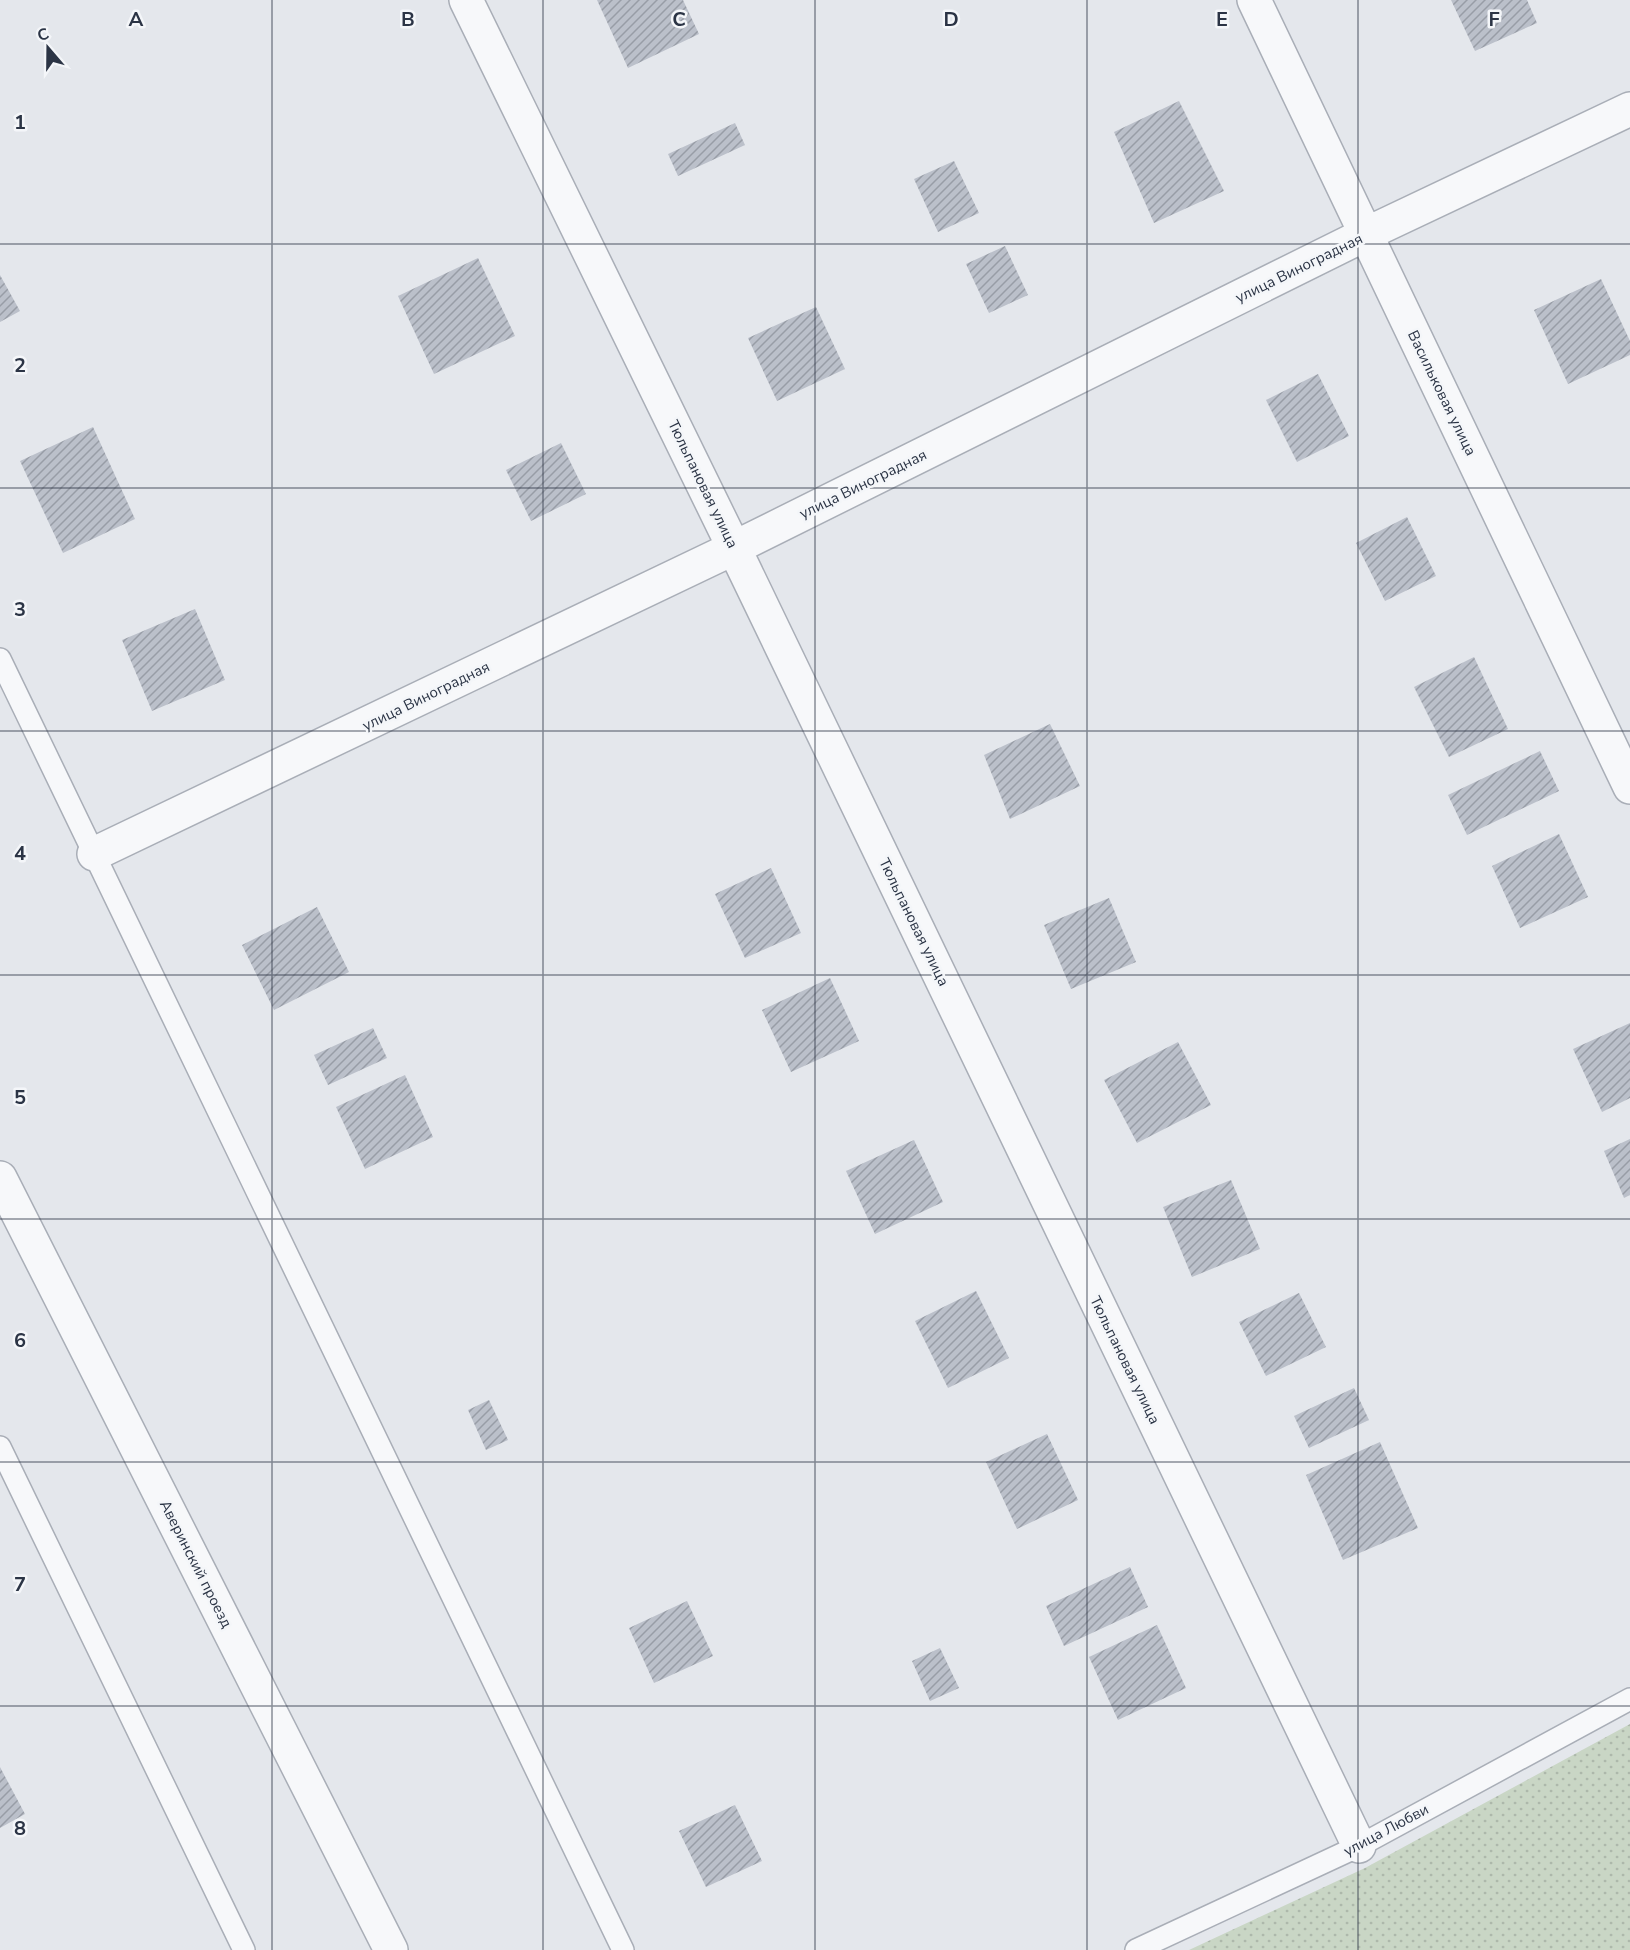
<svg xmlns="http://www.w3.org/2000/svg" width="1630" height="1950" viewBox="0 0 1630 1950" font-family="'Nunito Sans',sans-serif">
	<defs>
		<pattern id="garden-dots" width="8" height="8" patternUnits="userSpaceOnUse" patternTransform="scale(1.5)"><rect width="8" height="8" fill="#c9d6c5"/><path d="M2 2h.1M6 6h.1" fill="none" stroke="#adb8ab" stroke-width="1.8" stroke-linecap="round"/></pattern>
		<pattern id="building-hatch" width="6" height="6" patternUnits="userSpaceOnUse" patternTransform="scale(1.5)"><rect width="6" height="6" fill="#bbc0ca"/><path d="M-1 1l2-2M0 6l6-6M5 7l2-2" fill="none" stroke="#989da6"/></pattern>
	</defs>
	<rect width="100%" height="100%" fill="#e4e7ec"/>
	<path fill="url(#garden-dots)" d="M 1630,1724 L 1630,1950 L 1189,1950 L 1365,1868 Z"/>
	<path fill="url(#building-hatch)" d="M 597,0 L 683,0 L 699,34 L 628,68 Z
		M 1451,0 L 1527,0 L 1537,23 L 1475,51 Z
		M 1179,101 L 1224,191 L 1154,223 L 1114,132 Z
		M 735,123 L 745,145 L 678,176 L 668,154 Z
		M 954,161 L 979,213 L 938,232 L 914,179 Z
		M 1005,246 L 1028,295 L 989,313 L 966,264 Z
		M 478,258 L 515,336 L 434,374 L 398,296 Z
		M 0,275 L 20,311 L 0,322 Z
		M 1601,279 L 1630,341 L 1630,355 L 1568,384 L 1534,310 Z
		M 816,307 L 845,369 L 777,401 L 748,338 Z
		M 1318,374 L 1349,436 L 1297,462 L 1266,400 Z
		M 93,427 L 135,519 L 63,553 L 20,461 Z
		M 561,443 L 586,494 L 531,521 L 506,470 Z
		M 1407,517 L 1436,576 L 1385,601 L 1356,543 Z
		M 195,609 L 225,680 L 152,711 L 122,640 Z
		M 1474,657 L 1508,729 L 1449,757 L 1414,687 Z
		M 1050,724 L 1080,786 L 1010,819 L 984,755 Z
		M 1540,751 L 1559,791 L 1467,835 L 1448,795 Z
		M 1559,834 L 1588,897 L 1520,928 L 1492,866 Z
		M 771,868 L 801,933 L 745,958 L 715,894 Z
		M 1109,898 L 1136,962 L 1071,989 L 1044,925 Z
		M 317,907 L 349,972 L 274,1010 L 242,945 Z
		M 830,978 L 859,1041 L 791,1072 L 762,1010 Z
		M 1630,1023 L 1630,1098 L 1602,1112 L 1573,1049 Z
		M 373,1028 L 387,1058 L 328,1085 L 314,1055 Z
		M 1178,1042 L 1211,1105 L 1137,1143 L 1104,1080 Z
		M 405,1075 L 433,1137 L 365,1169 L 336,1107 Z
		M 1630,1139 L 1630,1195 L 1624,1198 L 1604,1151 Z
		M 914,1140 L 943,1202 L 875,1234 L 846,1171 Z
		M 1231,1180 L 1260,1249 L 1192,1277 L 1163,1207 Z
		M 976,1291 L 1009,1358 L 948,1388 L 915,1321 Z
		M 1299,1293 L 1326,1347 L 1266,1376 L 1239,1322 Z
		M 1354,1388 L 1369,1420 L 1309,1448 L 1294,1416 Z
		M 489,1400 L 508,1440 L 486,1450 L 468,1410 Z
		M 1047,1434 L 1078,1500 L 1017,1529 L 986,1462 Z
		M 1380,1442 L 1418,1528 L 1343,1560 L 1306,1475 Z
		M 1130,1567 L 1148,1607 L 1064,1646 L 1046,1606 Z
		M 687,1601 L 713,1656 L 654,1683 L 629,1628 Z
		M 1157,1625 L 1186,1688 L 1118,1720 L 1089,1657 Z
		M 940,1648 L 959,1688 L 930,1701 L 912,1661 Z
		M 0,1767 L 25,1814 L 0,1828 Z
		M 735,1805 L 762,1861 L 706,1887 L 679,1831 Z"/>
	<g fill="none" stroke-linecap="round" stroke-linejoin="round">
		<g stroke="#a9aeb7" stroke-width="24">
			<path id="service" d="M 0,659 L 623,1950
				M 0,1447 L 244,1950
				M 1136,1950 L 1359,1846 L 1630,1699"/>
		</g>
		<g stroke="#a9aeb7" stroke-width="36">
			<path id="minor" d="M 466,0 L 734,548 L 1359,1846
				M 1254,0 L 1630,787
				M 94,854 L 734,548 L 1366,234 L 1630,109
				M 0,1178 L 391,1950"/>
		</g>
		<use href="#service" stroke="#f7f8fa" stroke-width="21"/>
		<use href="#minor" stroke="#f7f8fa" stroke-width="33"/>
	</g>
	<path fill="none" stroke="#2b3445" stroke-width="1.5" stroke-opacity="0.55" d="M 272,0 L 272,1950M 543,0 L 543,1950M 815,0 L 815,1950M 1087,0 L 1087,1950M 1358,0 L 1358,1950M 0,244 L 1630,244M 0,488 L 1630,488M 0,731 L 1630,731M 0,975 L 1630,975M 0,1219 L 1630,1219M 0,1462 L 1630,1462M 0,1706 L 1630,1706"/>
	<g text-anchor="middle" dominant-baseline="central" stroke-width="5" stroke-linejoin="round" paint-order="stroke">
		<g font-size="15" fill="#2b3445" stroke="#f4f6f9">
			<text transform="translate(1299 268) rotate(-26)">улица Виноградная</text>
			<text transform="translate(1442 393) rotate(64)">Васильковая улица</text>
			<text transform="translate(703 484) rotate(64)">Тюльпановая улица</text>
			<text transform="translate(863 484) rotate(-26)">улица Виноградная</text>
			<text transform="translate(426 696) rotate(-26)">улица Виноградная</text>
			<text transform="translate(914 922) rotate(64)">Тюльпановая улица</text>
			<text transform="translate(1125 1360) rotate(64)">Тюльпановая улица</text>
			<text transform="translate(196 1564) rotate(63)">Аверинский проезд</text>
			<text transform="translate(1386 1830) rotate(-28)">улица Любви</text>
		</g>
	</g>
	<g font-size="20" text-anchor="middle" font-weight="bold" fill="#2b3445" stroke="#f4f6f9" stroke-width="5" stroke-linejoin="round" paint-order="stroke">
		<text x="136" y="26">A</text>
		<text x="408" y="26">B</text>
		<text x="679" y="26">C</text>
		<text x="951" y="26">D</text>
		<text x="1222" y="26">E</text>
		<text x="1494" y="26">F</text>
		<text x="20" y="129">1</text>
		<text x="20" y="372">2</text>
		<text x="20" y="616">3</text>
		<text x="20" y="860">4</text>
		<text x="20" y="1104">5</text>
		<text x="20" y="1347">6</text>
		<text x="20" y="1591">7</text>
		<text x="20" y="1835">8</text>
	</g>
	<g transform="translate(48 48) rotate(340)" stroke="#f4f6f9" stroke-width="4.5" paint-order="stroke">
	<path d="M0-4.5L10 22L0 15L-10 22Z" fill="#2b3445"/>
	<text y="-9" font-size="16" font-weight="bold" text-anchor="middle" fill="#2b3445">С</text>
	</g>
</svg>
